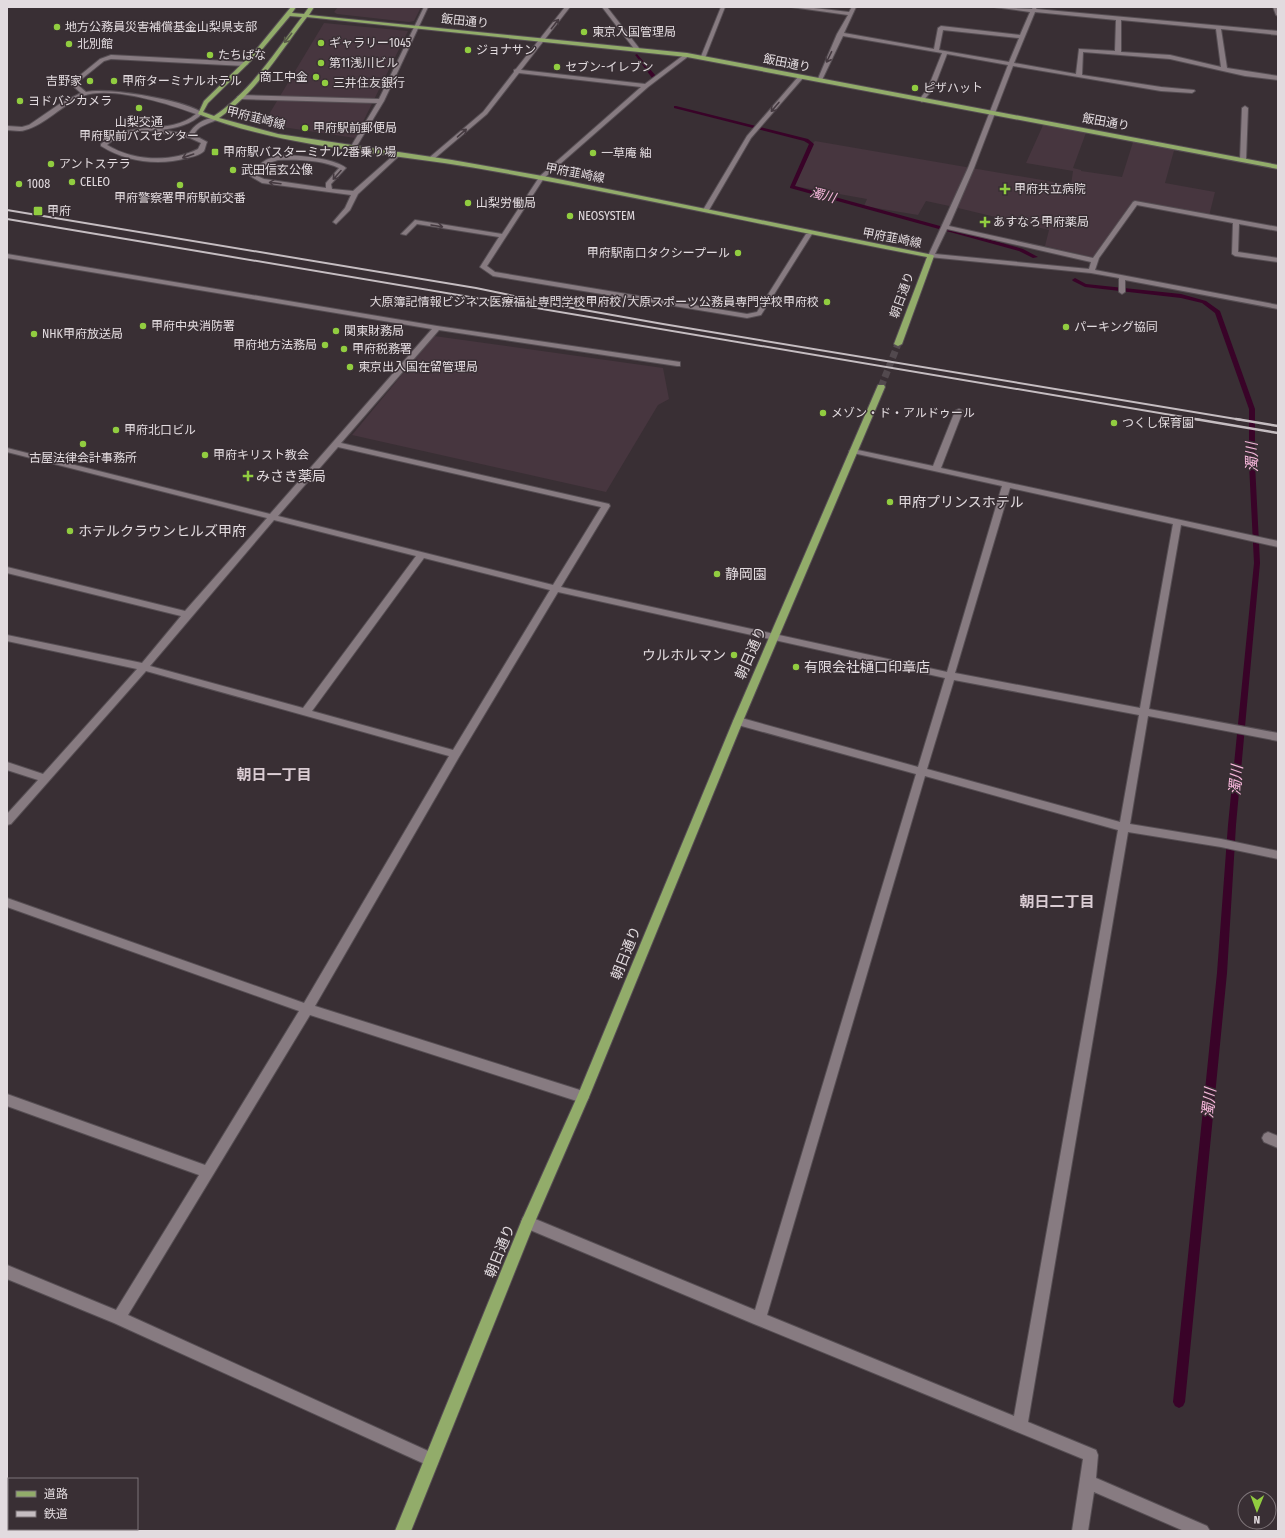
<svg xmlns="http://www.w3.org/2000/svg" width="1285" height="1538" viewBox="0 0 1285 1538" font-family="'Fira Sans Condensed','Noto Sans JP',sans-serif">
	<rect width="100%" height="100%" fill="#392f34"/>
	<path fill="#47363f" d="M 338,7 L 421,7 L 414,21 L 409,22 L 337,14 L 334,12 Z
		M 324,23 L 408,31 L 355,138 L 269,125 L 265,121 Z
		M 1044,123 L 1087,130 L 1073,168 L 1081,170 L 1081,171 L 1122,177 L 1134,139 L 1175,147 L 1165,183 L 1215,192 L 1209,216 L 1135,203 L 1096,258 L 1045,246 L 1049,230 L 954,207 L 926,201 L 918,215 L 864,206 L 867,199 L 794,186 L 812,144 L 815,141 L 1071,185 L 1073,171 L 1026,163 Z
		M 434,336 L 663,368 L 669,399 L 658,405 L 606,492 L 352,435 Z"/>
	<g fill="none" stroke-linecap="round" stroke-linejoin="round">
		<path fill="#390328" fill-rule="evenodd" d="M 637,54 L 656,76 L 656,78 L 652,78 L 636,56 L 635,55 Z
			M 676,106 L 808,139 L 814,144 L 795,186 L 1023,249 L 1038,257 L 1033,258 L 1019,251 L 790,188 L 790,187 L 809,144 L 804,141 L 674,108 L 674,106 Z
			M 1075,278 L 1086,284 L 1181,294 L 1206,301 L 1220,311 L 1255,409 L 1255,464 L 1260,563 L 1236,825 L 1227,973 L 1185,1402 L 1183,1406 L 1179,1408 L 1175,1406 L 1173,1402 L 1217,973 L 1228,825 L 1254,563 L 1249,464 L 1249,409 L 1215,313 L 1202,303 L 1181,298 L 1085,287 L 1073,281 L 1072,280 Z"/>
		<path stroke="#52494e" stroke-width="7" stroke-dasharray="7 3.5" stroke-linecap="butt" d="M 881,387 L 898,344"/>
		<g stroke="#564e53" stroke-width="2">
			<path id="minor" d="M 424,7 L 428,7 L 384,101 L 355,149 L 350,148 L 377,103 L 240,99 L 237,97 L 240,95 L 379,99 Z
				M 565,7 L 570,7 L 521,70 L 645,84 L 685,54 L 690,55 L 648,87 L 544,178 L 487,266 L 495,272 L 747,314 L 757,312 L 806,234 L 811,233 L 812,234 L 761,315 L 747,318 L 493,276 L 480,267 L 499,237 L 417,224 L 406,235 L 401,234 L 415,220 L 502,234 L 540,176 L 641,87 L 519,73 L 487,114 L 434,159 L 430,159 L 430,157 L 483,112 L 514,72 L 514,70 L 516,69 Z
				M 602,7 L 607,7 L 639,48 L 639,50 L 635,50 Z
				M 721,7 L 725,7 L 705,58 L 700,59 Z
				M 791,7 L 805,7 L 849,12 L 852,7 L 856,7 L 844,33 L 934,49 L 938,28 L 941,26 L 1020,35 L 1030,12 L 994,7 L 1032,9 L 1033,7 L 1037,7 L 1036,9 L 1278,31 L 1278,35 L 1221,29 L 1227,68 L 1278,76 L 1278,80 L 1245,76 L 1170,59 L 1083,52 L 1082,75 L 1161,87 L 1194,90 L 1195,91 L 1192,93 L 1161,91 L 1013,66 L 974,168 L 949,226 L 1093,258 L 1133,202 L 1135,201 L 1278,227 L 1278,231 L 1239,224 L 1238,252 L 1278,258 L 1278,262 L 1235,256 L 1232,254 L 1233,223 L 1137,205 L 1099,258 L 1095,270 L 1278,305 L 1278,309 L 1125,280 L 1125,292 L 1122,294 L 1119,292 L 1119,278 L 1091,273 L 929,257 L 928,256 L 968,168 L 1008,65 L 947,54 L 934,88 L 922,102 L 919,100 L 928,88 L 942,53 L 843,36 L 822,80 L 817,81 L 837,34 L 848,15 ZM 1035,12 L 1116,20 L 1115,51 L 1079,49 L 1076,74 L 1014,63 ZM 1121,20 L 1216,29 L 1221,67 L 1170,55 L 1121,52 ZM 943,30 L 1019,38 L 1009,62 L 939,50 ZM 947,229 L 1091,262 L 1089,269 L 935,254 Z
				M 1273,7 L 1277,7 L 1278,16 L 1276,15 Z
				M 111,55 L 245,62 L 248,64 L 245,66 L 111,59 L 104,61 L 78,82 L 79,86 L 86,92 C 108,87 185,100 203,113 C 191,125 176,128 160,130 L 189,134 C 193,125 206,117 216,118 L 216,120 C 208,124 197,126 194,135 L 207,142 C 206,144 205,149 204,151 C 200,155 192,157 187,158 C 159,166 126,162 101,146 L 101,144 C 129,118 169,137 196,114 C 169,104 110,85 83,96 C 63,104 45,125 25,130 C 20,132 13,130 7,130 L 7,126 L 22,127 L 29,125 L 61,103 L 81,93 L 74,87 L 73,81 L 100,59 ZM 156,130 L 156,132 L 190,138 L 201,143 L 198,149 C 171,163 133,161 107,145 C 121,132 138,132 156,130 Z
				M 798,77 L 803,78 L 751,138 L 709,210 L 704,211 L 703,210 L 747,136 Z
				M 1245,106 L 1248,108 L 1246,160 L 1243,162 L 1240,160 L 1242,108 Z
				M 395,154 L 400,155 L 358,194 L 350,210 L 336,224 L 333,222 L 345,208 L 351,195 L 262,183 L 250,176 C 255,169 263,160 271,158 C 285,152 334,158 346,168 L 331,184 L 332,189 L 353,191 ZM 278,160 C 297,159 322,160 339,168 L 326,183 L 326,188 L 264,179 L 257,176 L 269,163 Z
				M 7,254 L 437,326 L 680,362 L 680,366 L 677,366 L 439,330 L 341,443 L 609,504 L 610,506 L 561,587 L 947,672 L 1002,486 L 853,453 L 849,451 L 853,449 L 933,466 L 955,411 L 959,409 L 963,411 L 941,468 L 1278,541 L 1278,547 L 1181,525 L 1149,709 L 1278,733 L 1278,741 L 1148,716 L 1130,824 L 1221,839 L 1278,851 L 1278,859 L 1221,847 L 1128,832 L 1028,1422 L 1096,1450 L 1098,1455 L 1096,1478 L 1207,1526 L 1210,1531 L 1184,1531 L 1094,1492 L 1088,1531 L 1072,1531 L 1083,1459 L 754,1324 L 523,1227 L 521,1222 L 523,1217 L 528,1216 L 755,1310 L 916,774 L 738,725 L 733,721 L 738,717 L 918,767 L 945,678 L 558,592 L 459,757 L 315,1006 L 583,1091 L 587,1093 L 589,1097 L 587,1101 L 583,1103 L 310,1015 L 128,1315 L 437,1455 L 439,1460 L 437,1465 L 432,1467 L 427,1465 L 114,1323 L 7,1279 L 7,1265 L 116,1310 L 199,1175 L 7,1106 L 7,1094 L 205,1165 L 299,1011 L 7,907 L 7,898 L 304,1003 L 449,756 L 146,671 L 11,824 L 7,825 L 7,814 L 38,780 L 7,770 L 7,762 L 43,774 L 137,669 L 7,641 L 7,635 L 142,663 L 181,616 L 7,573 L 7,567 L 185,611 L 267,518 L 7,452 L 7,448 L 270,514 L 432,329 L 7,258 ZM 338,447 L 601,507 L 553,585 L 278,516 ZM 1010,488 L 1173,524 L 1140,708 L 955,673 ZM 274,520 L 416,556 L 303,708 L 150,666 ZM 424,558 L 550,590 L 453,750 L 312,711 ZM 954,680 L 1139,715 L 1120,822 L 927,769 ZM 925,776 L 1118,830 L 1014,1416 L 767,1315 Z
				M 1268,1132 L 1278,1136 L 1278,1148 L 1264,1142 L 1262,1138 L 1264,1134 Z
				M 7,1489 L 9,1489 L 9,1504 L 7,1504 Z
				M 77,1529 L 97,1529 L 98,1531 L 78,1531 Z"/>
		</g>
		<g stroke="#564e53" stroke-width="2">
			<path id="major" d="M 291,7 L 296,7 L 292,13 L 304,14 L 309,7 L 314,7 L 309,15 L 687,53 L 1278,165 L 1278,169 L 687,57 L 307,17 C 280,52 256,93 219,118 L 278,134 L 452,160 L 548,177 L 933,255 L 934,256 L 902,344 L 898,346 L 894,344 L 927,257 C 780,229 635,196 487,170 C 393,153 287,149 198,114 L 204,101 L 255,51 ZM 290,16 L 302,17 C 275,52 251,91 214,116 L 203,112 L 208,103 L 259,53 Z
				M 878,385 L 884,385 L 885,387 L 743,721 L 589,1097 L 534,1224 L 411,1531 L 395,1531 L 521,1222 L 577,1097 L 733,721 Z"/>
		</g>
		<use href="#minor" fill="#877b81" fill-rule="evenodd"/>
		<use href="#major" fill="#92ac6a" fill-rule="evenodd"/>
		<path stroke="#c5bdc1" stroke-width="2" d="M 7,210 L 476,288 L 567,307 L 663,324 L 1242,420
			M 7,219 L 1201,420"/>
		<path stroke="#c5bdc1" stroke-width="2.5" d="M 1195,419 L 1278,433
			M 1236,419 L 1278,426"/>
	</g>
	<defs><path id="oneway-shaft" d="M-6 0H5M1.5-3L5.5 0L1.5 3" fill="none" stroke-width="1.6" stroke-linecap="round" stroke-linejoin="round"/></defs>
	<g stroke="#453a40">
		<use href="#oneway-shaft" transform="translate(555 24) rotate(-52)"/>
		<use href="#oneway-shaft" transform="translate(829 57) rotate(116)"/>
		<use href="#oneway-shaft" transform="translate(775 107) rotate(131)"/>
		<use href="#oneway-shaft" transform="translate(462 133) rotate(-41)"/>
		<use href="#oneway-shaft" transform="translate(188 156) rotate(161)"/>
		<use href="#oneway-shaft" transform="translate(337 175) rotate(132)"/>
		<use href="#oneway-shaft" transform="translate(275 183) rotate(-173)"/>
		<use href="#oneway-shaft" transform="translate(437 226) rotate(9)"/>
	</g>
	<use stroke="#585b47" href="#oneway-shaft" transform="translate(288 38) rotate(128)"/>
	<g fill="#91cd40" stroke="#392f34" stroke-width="1.5">
		<circle cx="57" cy="27" r="4"/>
		<circle cx="584" cy="32" r="4"/>
		<circle cx="321" cy="43" r="4"/>
		<circle cx="69" cy="44" r="4"/>
		<circle cx="468" cy="50" r="4"/>
		<circle cx="210" cy="55" r="4"/>
		<circle cx="321" cy="63" r="4"/>
		<circle cx="557" cy="67" r="4"/>
		<circle cx="316" cy="77" r="4"/>
		<circle cx="90" cy="81" r="4"/>
		<circle cx="114" cy="81" r="4"/>
		<circle cx="325" cy="83" r="4"/>
		<circle cx="915" cy="88" r="4"/>
		<circle cx="20" cy="101" r="4"/>
		<circle cx="139" cy="108" r="4"/>
		<circle cx="305" cy="128" r="4"/>
		<rect x="211" y="148" width="8" height="8" rx="2"/>
		<circle cx="593" cy="153" r="4"/>
		<circle cx="51" cy="164" r="4"/>
		<circle cx="233" cy="170" r="4"/>
		<circle cx="72" cy="182" r="4"/>
		<circle cx="19" cy="184" r="4"/>
		<circle cx="180" cy="185" r="4"/>
		<path d="M1003 183h4v4h4v4h-4v4h-4v-4h-4v-4h4z"/>
		<circle cx="468" cy="203" r="4"/>
		<rect x="33" y="206" width="10" height="10" rx="2"/>
		<circle cx="570" cy="216" r="4"/>
		<path d="M983 216h4v4h4v4h-4v4h-4v-4h-4v-4h4z"/>
		<circle cx="738" cy="253" r="4"/>
		<circle cx="827" cy="302" r="4"/>
		<circle cx="143" cy="326" r="4"/>
		<circle cx="1066" cy="327" r="4"/>
		<circle cx="336" cy="331" r="4"/>
		<circle cx="34" cy="334" r="4"/>
		<circle cx="325" cy="345" r="4"/>
		<circle cx="344" cy="349" r="4"/>
		<circle cx="350" cy="367" r="4"/>
		<circle cx="823" cy="413" r="4"/>
		<circle cx="1114" cy="423" r="4"/>
		<circle cx="116" cy="430" r="4"/>
		<circle cx="83" cy="444" r="4"/>
		<circle cx="205" cy="455" r="4"/>
		<path d="M246 470h4v4h4v4h-4v4h-4v-4h-4v-4h4z"/>
		<circle cx="890" cy="502" r="4"/>
		<circle cx="70" cy="531" r="4"/>
		<circle cx="717" cy="574" r="4"/>
		<circle cx="734" cy="655" r="4"/>
		<circle cx="796" cy="667" r="4"/>
	</g>
	<g text-anchor="middle" dominant-baseline="central" stroke-width="3" stroke-linejoin="round" paint-order="stroke">
		<g font-size="12" fill="#e2dbdf" stroke="#392f34">
			<text transform="translate(465 21) rotate(6)">飯田通り</text>
			<text transform="translate(787 63) rotate(11)">飯田通り</text>
			<text transform="translate(256 118) rotate(14)">甲府韮崎線</text>
			<text transform="translate(1106 122) rotate(10)">飯田通り</text>
			<text transform="translate(575 173) rotate(11)">甲府韮崎線</text>
			<text transform="translate(892 238) rotate(11)">甲府韮崎線</text>
			<text transform="translate(902 295) rotate(-70)">朝日通り</text>
		</g>
		<g font-size="12" fill="#e2dbdf" stroke="#392f34" text-anchor="start">
			<text x="65" y="27">地方公務員災害補償基金山梨県支部</text>
			<text x="592" y="32">東京入国管理局</text>
			<text x="329" y="43">ギャラリー1045</text>
			<text x="77" y="44">北別館</text>
			<text x="476" y="50">ジョナサン</text>
			<text x="218" y="55">たちばな</text>
			<text x="329" y="63">第11浅川ビル</text>
			<text x="565" y="67">セブン-イレブン</text>
			<text x="308" y="77" text-anchor="end">商工中金</text>
			<text x="82" y="81" text-anchor="end">吉野家</text>
			<text x="122" y="81">甲府ターミナルホテル</text>
			<text x="333" y="83">三井住友銀行</text>
			<text x="923" y="88">ピザハット</text>
			<text x="28" y="101">ヨドバシカメラ</text>
			<text x="139" y="122" text-anchor="middle">山梨交通<tspan x="139" dy="14">甲府駅前バスセンター</tspan></text>
			<text x="313" y="128">甲府駅前郵便局</text>
			<text x="223" y="152">甲府駅バスターミナル2番乗り場</text>
			<text x="601" y="153">一草庵 紬</text>
			<text x="59" y="164">アントステラ</text>
			<text x="241" y="170">武田信玄公像</text>
			<text x="80" y="182">CELEO</text>
			<text x="27" y="184">1008</text>
			<text x="1014" y="189">甲府共立病院</text>
			<text x="180" y="198" text-anchor="middle">甲府警察署甲府駅前交番</text>
			<text x="476" y="203">山梨労働局</text>
			<text x="47" y="211">甲府</text>
			<text x="578" y="216">NEOSYSTEM</text>
			<text x="993" y="222">あすなろ甲府薬局</text>
			<text x="730" y="253" text-anchor="end">甲府駅南口タクシープール</text>
			<text x="819" y="302" text-anchor="end">大原簿記情報ビジネス医療福祉専門学校甲府校/大原スポーツ公務員専門学校甲府校</text>
			<text x="151" y="326">甲府中央消防署</text>
			<text x="1074" y="327">パーキング協同</text>
			<text x="344" y="331">関東財務局</text>
			<text x="42" y="334">NHK甲府放送局</text>
			<text x="317" y="345" text-anchor="end">甲府地方法務局</text>
			<text x="352" y="349">甲府税務署</text>
			<text x="358" y="367">東京出入国在留管理局</text>
			<text x="831" y="413">メゾン・ド・アルドゥール</text>
			<text x="1122" y="423">つくし保育園</text>
			<text x="124" y="430">甲府北口ビル</text>
			<text x="213" y="455">甲府キリスト教会</text>
			<text x="83" y="458" text-anchor="middle">古屋法律会計事務所</text>
		</g>
		<g font-size="13" font-style="italic" fill="#f8b7dc" stroke="#392f34">
			<text transform="translate(823 195) rotate(15)">濁川</text>
		</g>
		<g font-size="14" fill="#e2dbdf" stroke="#392f34" text-anchor="start">
			<text x="256" y="476">みさき薬局</text>
			<text x="898" y="502">甲府プリンスホテル</text>
			<text x="78" y="531">ホテルクラウンヒルズ甲府</text>
			<text x="725" y="574">静岡園</text>
			<text x="726" y="655" text-anchor="end">ウルホルマン</text>
			<text x="804" y="667">有限会社樋口印章店</text>
		</g>
		<g font-size="14" fill="#e2dbdf" stroke="#392f34">
			<text transform="translate(751 653) rotate(-66)">朝日通り</text>
			<text transform="translate(626 953) rotate(-68)">朝日通り</text>
			<text transform="translate(500 1251) rotate(-68)">朝日通り</text>
		</g>
		<g font-size="15" font-style="italic" fill="#f8b7dc" stroke="#392f34">
			<text transform="translate(1252 457) rotate(-91)">濁川</text>
			<text transform="translate(1236 780) rotate(-85)">濁川</text>
			<text transform="translate(1209 1103) rotate(-84)">濁川</text>
		</g>
		<g font-size="15" font-weight="bold" fill="#dbcdd4" stroke="#392f34">
			<text x="274" y="775">朝日一丁目</text>
			<text x="1057" y="902">朝日二丁目</text>
		</g>
	</g>
	<rect width="1285" height="1538" fill="none" stroke="#e2dbdf" stroke-width="16"/>
	<rect x="8" y="1478" width="130" height="52" fill="#392f34" stroke="#7d7478"/>
	<rect x="16" y="1491" width="20" height="6" fill="#92ac6a" stroke="#7d7478"/>
	<text x="44" y="1498" font-size="12" fill="#e2dbdf">道路</text>
	<rect x="16" y="1511" width="20" height="6" fill="#c5bdc1" stroke="#7d7478"/>
	<text x="44" y="1518" font-size="12" fill="#e2dbdf">鉄道</text>
	<g transform="translate(1257 1510) rotate(181)"><circle r="19" fill="#392f34" stroke="#7d7478"/>
	<path d="M0-3L7 15L0 10L-7 15Z" fill="#91cd40"/>
	<text y="-6" font-size="11" font-weight="bold" text-anchor="middle" fill="#e2dbdf">N</text>
	</g>
</svg>
